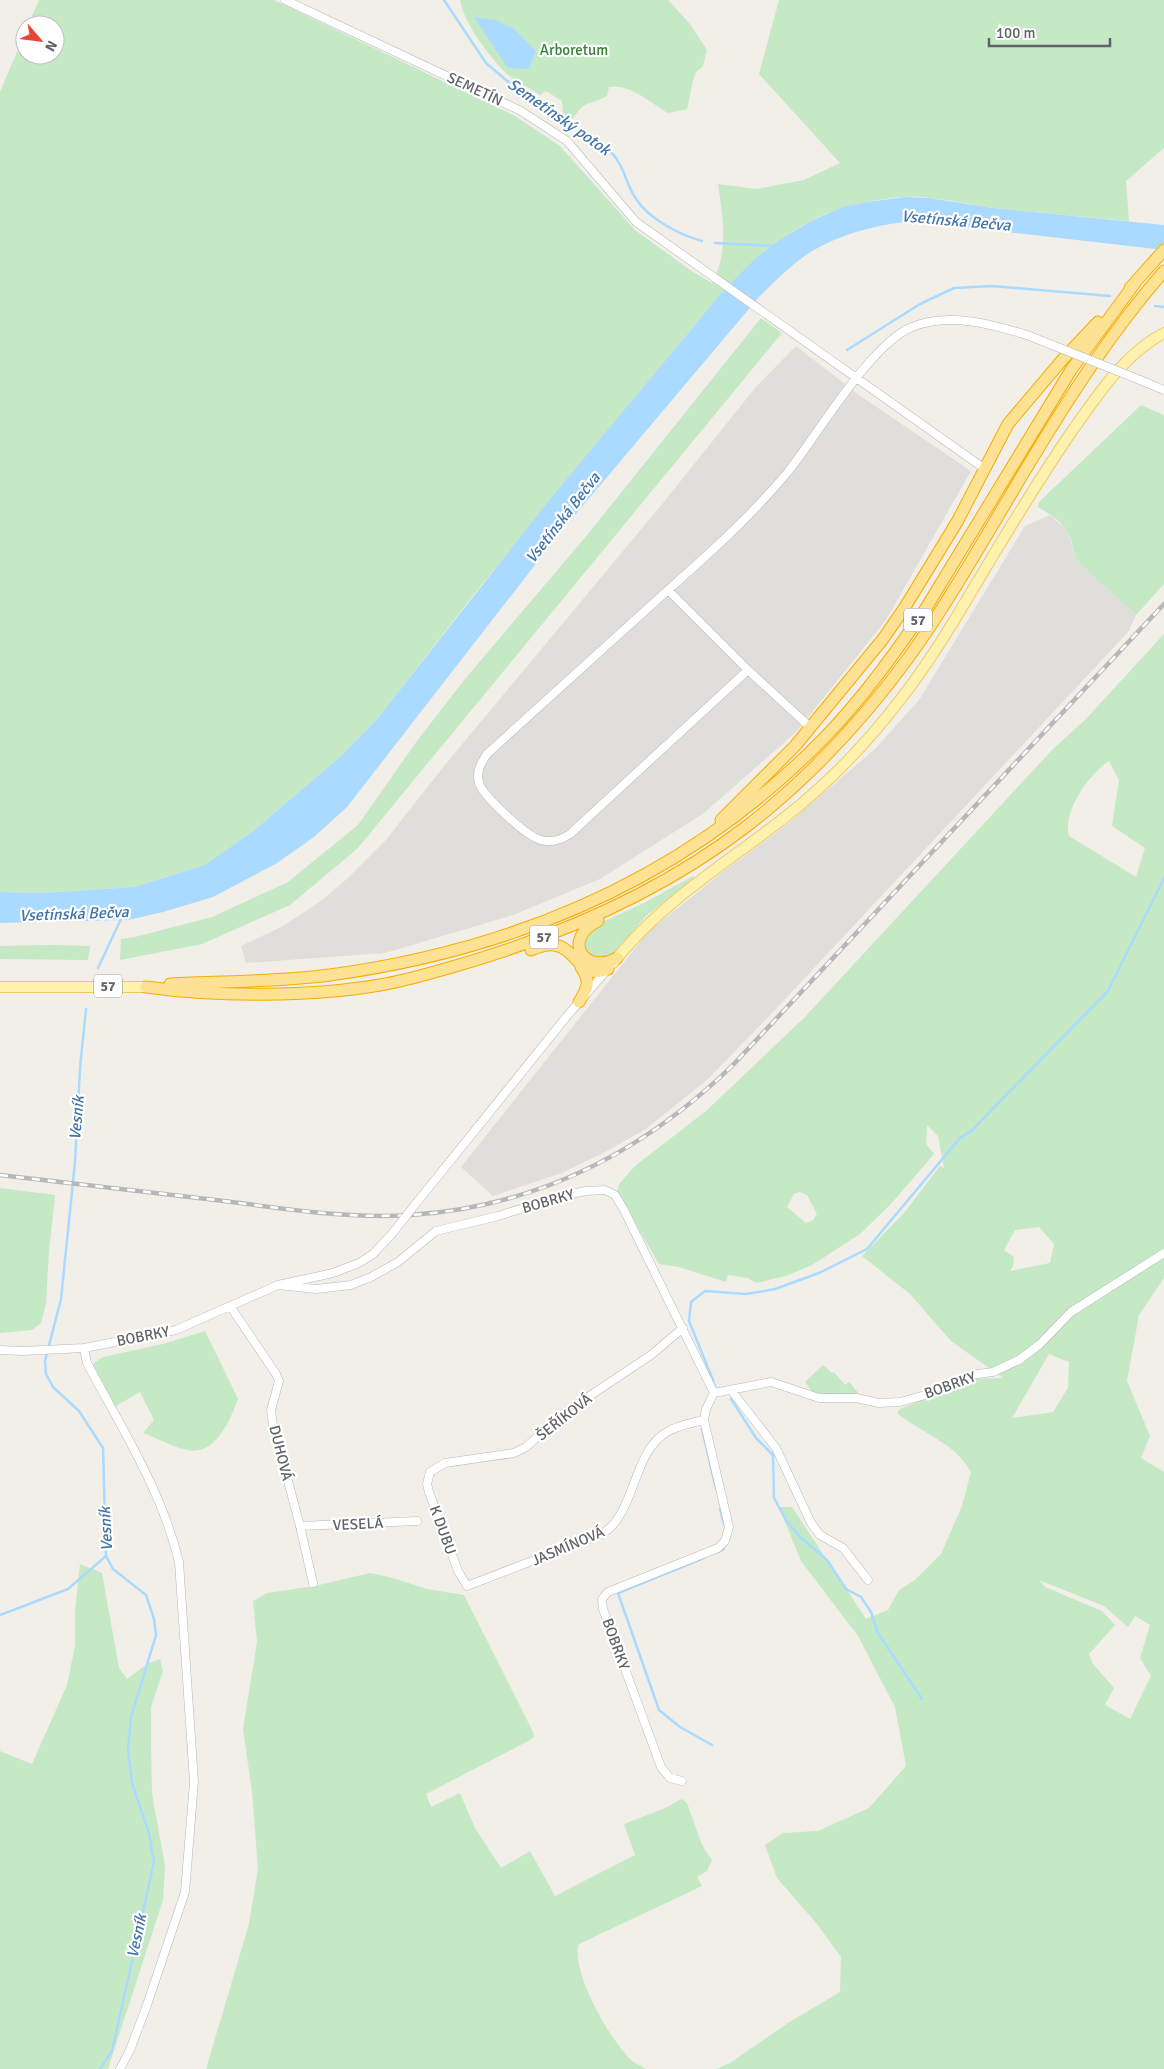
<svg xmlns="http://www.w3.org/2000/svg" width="1164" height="2069" viewBox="0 0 1164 2069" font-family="Signika,sans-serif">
	<rect width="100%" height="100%" fill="#f1efe8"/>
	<path fill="#e0deda" d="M 796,346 L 859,395 L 971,471 L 886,620 L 796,732 L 704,813 L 600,879 L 513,915 L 385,953 L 246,963 L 241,946 L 283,926 L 321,901 L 349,877 L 385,841 L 444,766 L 663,503 L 755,388 Z
		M 1050,515 L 1068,531 L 1074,554 L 1078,562 L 1136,615 L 1129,631 L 773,1012 L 708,1079 L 646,1129 L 605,1152 L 562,1173 L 493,1196 L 461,1167 L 648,932 L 724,871 L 785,826 L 875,749 L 919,700 L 1025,526 Z"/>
	<path fill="#c5e8c5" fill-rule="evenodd" d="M 39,0 L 274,0 L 515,116 L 560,146 L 635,230 L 690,270 L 712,283 C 729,252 723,218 718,184 L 757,189 L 804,180 L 840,163 L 759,74 L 779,0 L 1164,0 L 1164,148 L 1126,181 L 1129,221 C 1084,217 1039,213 994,208 C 972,205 951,200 930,198 C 896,193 840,205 809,222 C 762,247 724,290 690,331 L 475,593 L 377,719 L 340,757 L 253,831 L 205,865 L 134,887 L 42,893 L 0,892 L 0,92 L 25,33 L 25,55 L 55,55 L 55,25 L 28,25 Z
		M 460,0 L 668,0 L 690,24 L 707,50 L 703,66 L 696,72 L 693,81 L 687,109 L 668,113 C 651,103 629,83 609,87 L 607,96 C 589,106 585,99 573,119 L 563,114 L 562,101 L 546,91 L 540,95 C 529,88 514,81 505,72 C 488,55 464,23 460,0 Z
		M 761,318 L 782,333 L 357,849 L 290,905 L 202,944 L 120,960 L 121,939 L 135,937 L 212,917 L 288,882 L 358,825 L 417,741 L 465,679 L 588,534 Z
		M 1141,405 L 1164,415 L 1164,584 L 1136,615 L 1078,562 C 1072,552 1073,540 1067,531 C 1061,521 1048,513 1038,507 L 1039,502 Z
		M 1164,634 L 1164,1278 L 1139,1315 L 1127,1381 L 1150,1436 L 1141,1458 L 1164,1472 L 1164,2069 L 716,2069 L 730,2063 L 788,2023 L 840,1992 L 841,1957 L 817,1924 L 777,1878 L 765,1845 L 783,1833 L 818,1831 L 869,1808 L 906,1766 L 895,1707 L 858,1636 L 801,1561 L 779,1507 L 792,1507 L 866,1619 L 888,1610 L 899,1590 L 915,1580 L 941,1554 L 962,1506 L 971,1472 C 956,1443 921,1433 897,1413 L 900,1409 L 972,1379 L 1003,1378 L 951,1341 L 910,1294 L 862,1256 L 904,1213 L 940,1166 L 944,1168 L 938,1136 L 927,1125 L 926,1144 L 934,1154 L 890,1205 L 860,1234 L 812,1265 L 786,1276 L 756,1283 L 748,1278 L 728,1275 L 726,1282 L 679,1267 L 659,1264 L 617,1192 L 619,1184 L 635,1166 L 706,1111 L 804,1018 L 1052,750 L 1085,720 ZM 1109,761 L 1119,780 L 1112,826 L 1145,848 L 1136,877 L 1069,836 C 1062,812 1089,774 1109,761 ZM 800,1192 L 807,1195 L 817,1214 L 813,1220 L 806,1223 L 787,1207 L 794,1194 ZM 1039,1227 L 1054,1244 L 1050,1263 L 1010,1271 L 1013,1266 L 1014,1257 L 1004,1250 L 1015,1230 ZM 1049,1354 L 1069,1362 L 1068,1388 L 1053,1412 L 1012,1418 ZM 1039,1580 L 1104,1606 L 1128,1627 L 1135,1616 L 1150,1625 L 1140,1658 L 1151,1676 L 1130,1719 L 1105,1705 L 1114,1688 L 1093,1664 L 1089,1654 L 1115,1625 L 1102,1611 L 1045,1587 Z
		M 693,876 L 694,878 L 646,916 L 612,955 L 594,959 L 585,949 L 584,940 L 596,925 L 644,903 Z
		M 51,945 L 90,946 L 88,960 L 0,959 L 0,946 Z
		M 0,1188 L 55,1195 L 49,1252 L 46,1303 L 41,1323 L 32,1330 L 0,1333 Z
		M 205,1331 L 238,1399 C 230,1420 216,1456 187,1450 C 172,1447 157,1438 143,1433 L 154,1420 L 140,1392 L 114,1407 L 94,1369 L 93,1364 L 103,1357 L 163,1344 Z
		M 823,1365 L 832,1373 L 834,1372 L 845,1385 L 849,1382 L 859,1394 L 824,1396 L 813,1393 L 805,1382 Z
		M 80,1564 L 102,1573 L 119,1668 L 127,1679 L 147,1664 L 160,1659 L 163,1671 L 151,1707 L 151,1746 L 152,1794 L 165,1866 L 163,1900 L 108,2069 L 0,2069 L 0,1751 L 32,1764 L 67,1685 L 75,1646 L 75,1611 Z
		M 370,1573 L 393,1578 L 427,1589 L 464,1595 L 533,1732 L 534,1737 L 530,1740 L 426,1794 L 431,1807 L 460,1793 L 475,1828 L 501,1868 L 530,1851 L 555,1896 L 635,1855 L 624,1824 L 663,1809 L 682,1799 L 687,1803 L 702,1845 L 712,1860 L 707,1871 L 697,1877 L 702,1886 L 579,1944 C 570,1971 610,2039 630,2059 C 634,2063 641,2066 646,2069 L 206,2069 L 249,1924 L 258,1869 L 252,1792 L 243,1729 L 257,1642 L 253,1601 L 267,1593 L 315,1586 Z"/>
	<path fill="#aadaff" d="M 474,17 L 495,20 L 513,28 L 536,51 L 529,68 L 520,69 L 507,67 Z
		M 905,197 L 929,198 L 993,208 L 1164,225 L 1164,250 L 911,221 C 870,226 826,237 793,265 C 781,275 770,286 759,297 L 559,534 L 347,807 L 314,837 L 277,863 L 213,897 L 163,912 L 128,920 L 0,923 L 0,892 L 42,893 L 134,887 L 205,865 L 253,831 L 340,757 L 377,719 L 551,498 L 690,331 L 723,291 L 756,258 L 781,239 L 811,221 L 843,207 L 867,202 Z"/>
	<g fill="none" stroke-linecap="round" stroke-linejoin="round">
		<path stroke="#aadaff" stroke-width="2.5" d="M 444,0 L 486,63 L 506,80 L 610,151 C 625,166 625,183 636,199 C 649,219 680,235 702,241
			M 715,243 L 775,246
			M 1155,306 L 1164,307
			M 847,350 L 920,304 L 954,288 L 992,286 L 1110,296
			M 98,968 L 121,919
			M 86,1009 L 80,1068 L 75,1162 L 61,1299 L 45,1361 L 46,1374 L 53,1387 L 79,1411 L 103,1448 L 106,1556 L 113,1569 L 146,1595 L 154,1619 L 156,1635 L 131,1717 L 128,1750 L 132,1783 L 149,1833 L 154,1862 L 112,2051 L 100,2069
			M 713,1381 L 716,1389
			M 712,1382 L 713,1380 L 689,1321 L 691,1302 L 705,1291 L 746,1294 L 775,1289 L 819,1273 L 867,1249 L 960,1138 L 971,1131 L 1108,991 L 1164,878
			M 731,1399 L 756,1438 L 773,1455 L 774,1498 L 787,1522 L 800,1537 L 827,1560 L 846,1589 L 861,1597 L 871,1612 L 878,1633 L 922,1699
			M 702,1429 L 716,1489
			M 720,1509 L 724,1524
			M 718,1552 L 724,1549
			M 704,1558 L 618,1593 L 659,1710 L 680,1727 L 712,1745
			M 0,1615 L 68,1589 L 106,1556"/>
		<g stroke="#b5b8bc" stroke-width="9">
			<path id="minor" d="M 285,0 L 521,111 L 567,141 L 636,222 L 985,469
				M 1140,380 L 1164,390
				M 668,590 L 487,754 C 481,763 476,771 479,783 C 483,796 527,837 541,840 C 552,843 561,840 570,834 L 748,670
				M 811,728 L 748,670 L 668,590 C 710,553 751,516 787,473 C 817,436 870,344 912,327 C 948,312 991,324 1027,335
				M 418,1201 L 567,1016 L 607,970
				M 278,1285 L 316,1289 L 351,1285 L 371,1277 L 398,1262 L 436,1231 L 498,1216 L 561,1196 L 586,1191 L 605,1190 L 615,1195 L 624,1210 L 714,1393 L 706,1409 L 704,1420 L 729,1527 L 725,1541 L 718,1548 L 608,1592 L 602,1599 L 603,1609 L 661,1767 L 670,1778 L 682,1781
				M 230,1306 L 276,1374 L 279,1381 L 271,1410 L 273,1425 L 300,1526 L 313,1583
				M 683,1328 L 651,1355 L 564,1413 L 526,1447 L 514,1453 L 445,1463 L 430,1472 L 427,1484 L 429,1492 L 458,1571 L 467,1586 L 602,1534 C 608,1530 614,1525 618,1518 C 636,1492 638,1449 667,1432 C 678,1425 692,1423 704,1420
				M 84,1348 L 87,1363 C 121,1427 162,1491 179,1562 L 194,1782 L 185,1892 L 147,2005 L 130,2050 L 120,2069
				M 0,1350 L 23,1351 L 84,1348 L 176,1330 L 278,1285 L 333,1273 L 359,1263 L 373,1254 L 391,1235
				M 731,1390 L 776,1448 L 811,1523 L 820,1535 L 843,1548 L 868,1580
				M 714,1393 L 771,1382 L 819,1398 L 856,1398 L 879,1403 L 900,1402 L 929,1394 L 970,1375 L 993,1372 L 1019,1360 L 1040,1344 L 1071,1312 L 1164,1253
				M 300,1526 L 417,1521"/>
		</g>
		<g stroke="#f2c960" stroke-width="12">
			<path id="major" d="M 613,963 C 660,903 725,864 784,818 C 829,783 869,741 903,696 C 935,655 961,609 988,564 C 1015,519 1042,475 1072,431 C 1098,395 1124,354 1164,333
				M 0,987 L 146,987"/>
		</g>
		<g stroke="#f9ab00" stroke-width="13">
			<path id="highway" d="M 1130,288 L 1164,250
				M 721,820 L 795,746 L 883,639 L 905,607 L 957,522 L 1008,424 L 1063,359 L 1098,322
				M 598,921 C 561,939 584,976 617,958
				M 531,950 C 538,947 546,944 554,945 C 577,948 580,981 608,969
				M 170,984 C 224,981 277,982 330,975 C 520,949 690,876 825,737 C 863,698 895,653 926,608 L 1071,370 L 1135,283
				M 146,987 C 217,997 310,997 380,985 C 405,981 428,974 452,967 C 557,937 660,893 747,826 C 809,778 863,720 909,657 C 952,597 988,532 1026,469 C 1068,399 1111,332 1164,271
				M 579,1002 C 588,987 591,982 581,967"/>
		</g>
		<use href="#minor" stroke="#fff" stroke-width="8"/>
		<use href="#major" stroke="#fff2af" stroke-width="10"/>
		<use href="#highway" stroke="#fde293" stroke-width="11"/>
		<g stroke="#b6b7b8" stroke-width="4.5">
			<path id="rail" d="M 0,1175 C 75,1184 150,1192 224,1201 C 286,1209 348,1219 410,1215 C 537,1207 642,1153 732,1066 L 1164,604"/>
		</g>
		<use href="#rail" stroke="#fff" stroke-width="2.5" stroke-dasharray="8" stroke-linecap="butt"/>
		<g stroke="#b5b8bc" stroke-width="9" stroke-linecap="butt">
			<path id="minor-bridge" d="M 1027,335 L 1140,380
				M 391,1235 L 418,1201"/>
		</g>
		<use href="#minor-bridge" stroke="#fff" stroke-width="8"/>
	</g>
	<g text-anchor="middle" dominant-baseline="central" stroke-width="4.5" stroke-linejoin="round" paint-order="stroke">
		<g fill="#fff" stroke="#8f9295" stroke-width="1">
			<rect x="904" y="608.5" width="28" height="23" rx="4"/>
			<rect x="530" y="925.5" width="28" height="23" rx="4"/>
			<rect x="94" y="974.5" width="28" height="23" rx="4"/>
		</g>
		<g font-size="14" font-weight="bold" fill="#5f6368">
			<text x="918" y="620">57</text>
			<text x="544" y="937">57</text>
			<text x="108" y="986">57</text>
		</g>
		<g font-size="15" fill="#348238" stroke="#fff">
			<text x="574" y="50">Arboretum</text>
		</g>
		<g font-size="15" fill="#5f6368" stroke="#fff">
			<text transform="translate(475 89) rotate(25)">SEMETÍN</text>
			<text transform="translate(548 1201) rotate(-16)">BOBRKY</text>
			<text transform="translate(143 1336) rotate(-11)">BOBRKY</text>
			<text transform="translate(950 1385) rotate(-20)">BOBRKY</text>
			<text transform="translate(564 1417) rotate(-38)">ŠEŘÍKOVÁ</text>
			<text transform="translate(281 1453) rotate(76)">DUHOVÁ</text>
			<text transform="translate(358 1524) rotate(-3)">VESELÁ</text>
			<text transform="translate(443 1530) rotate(70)">K DUBU</text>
			<text transform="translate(568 1546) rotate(-23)">JASMÍNOVÁ</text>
			<text transform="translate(616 1644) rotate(70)">BOBRKY</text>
		</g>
		<g font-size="16" font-style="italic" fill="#4174aa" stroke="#fff">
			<text transform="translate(559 117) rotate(35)">Semetínský potok</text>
			<text transform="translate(956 221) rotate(5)">Vsetínská Bečva</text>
			<text transform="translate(563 518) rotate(-52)">Vsetínská Bečva</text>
			<text transform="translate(74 914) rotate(-2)">Vsetínská Bečva</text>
			<text transform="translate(77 1118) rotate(-85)">Vesník</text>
			<text transform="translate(106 1529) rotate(-93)">Vesník</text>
			<text transform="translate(137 1936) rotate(-78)">Vesník</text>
		</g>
	</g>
	<g transform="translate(40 40) rotate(118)"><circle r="24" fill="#ffffff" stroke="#bfc1c3"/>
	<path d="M0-4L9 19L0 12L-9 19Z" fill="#ea4335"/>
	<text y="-8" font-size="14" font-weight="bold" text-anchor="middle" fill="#5f6368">N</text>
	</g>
	<path d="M989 38v8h121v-8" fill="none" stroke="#5f6368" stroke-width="2.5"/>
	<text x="996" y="38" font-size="15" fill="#5f6368" stroke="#ffffff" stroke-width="4" paint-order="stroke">100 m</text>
</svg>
